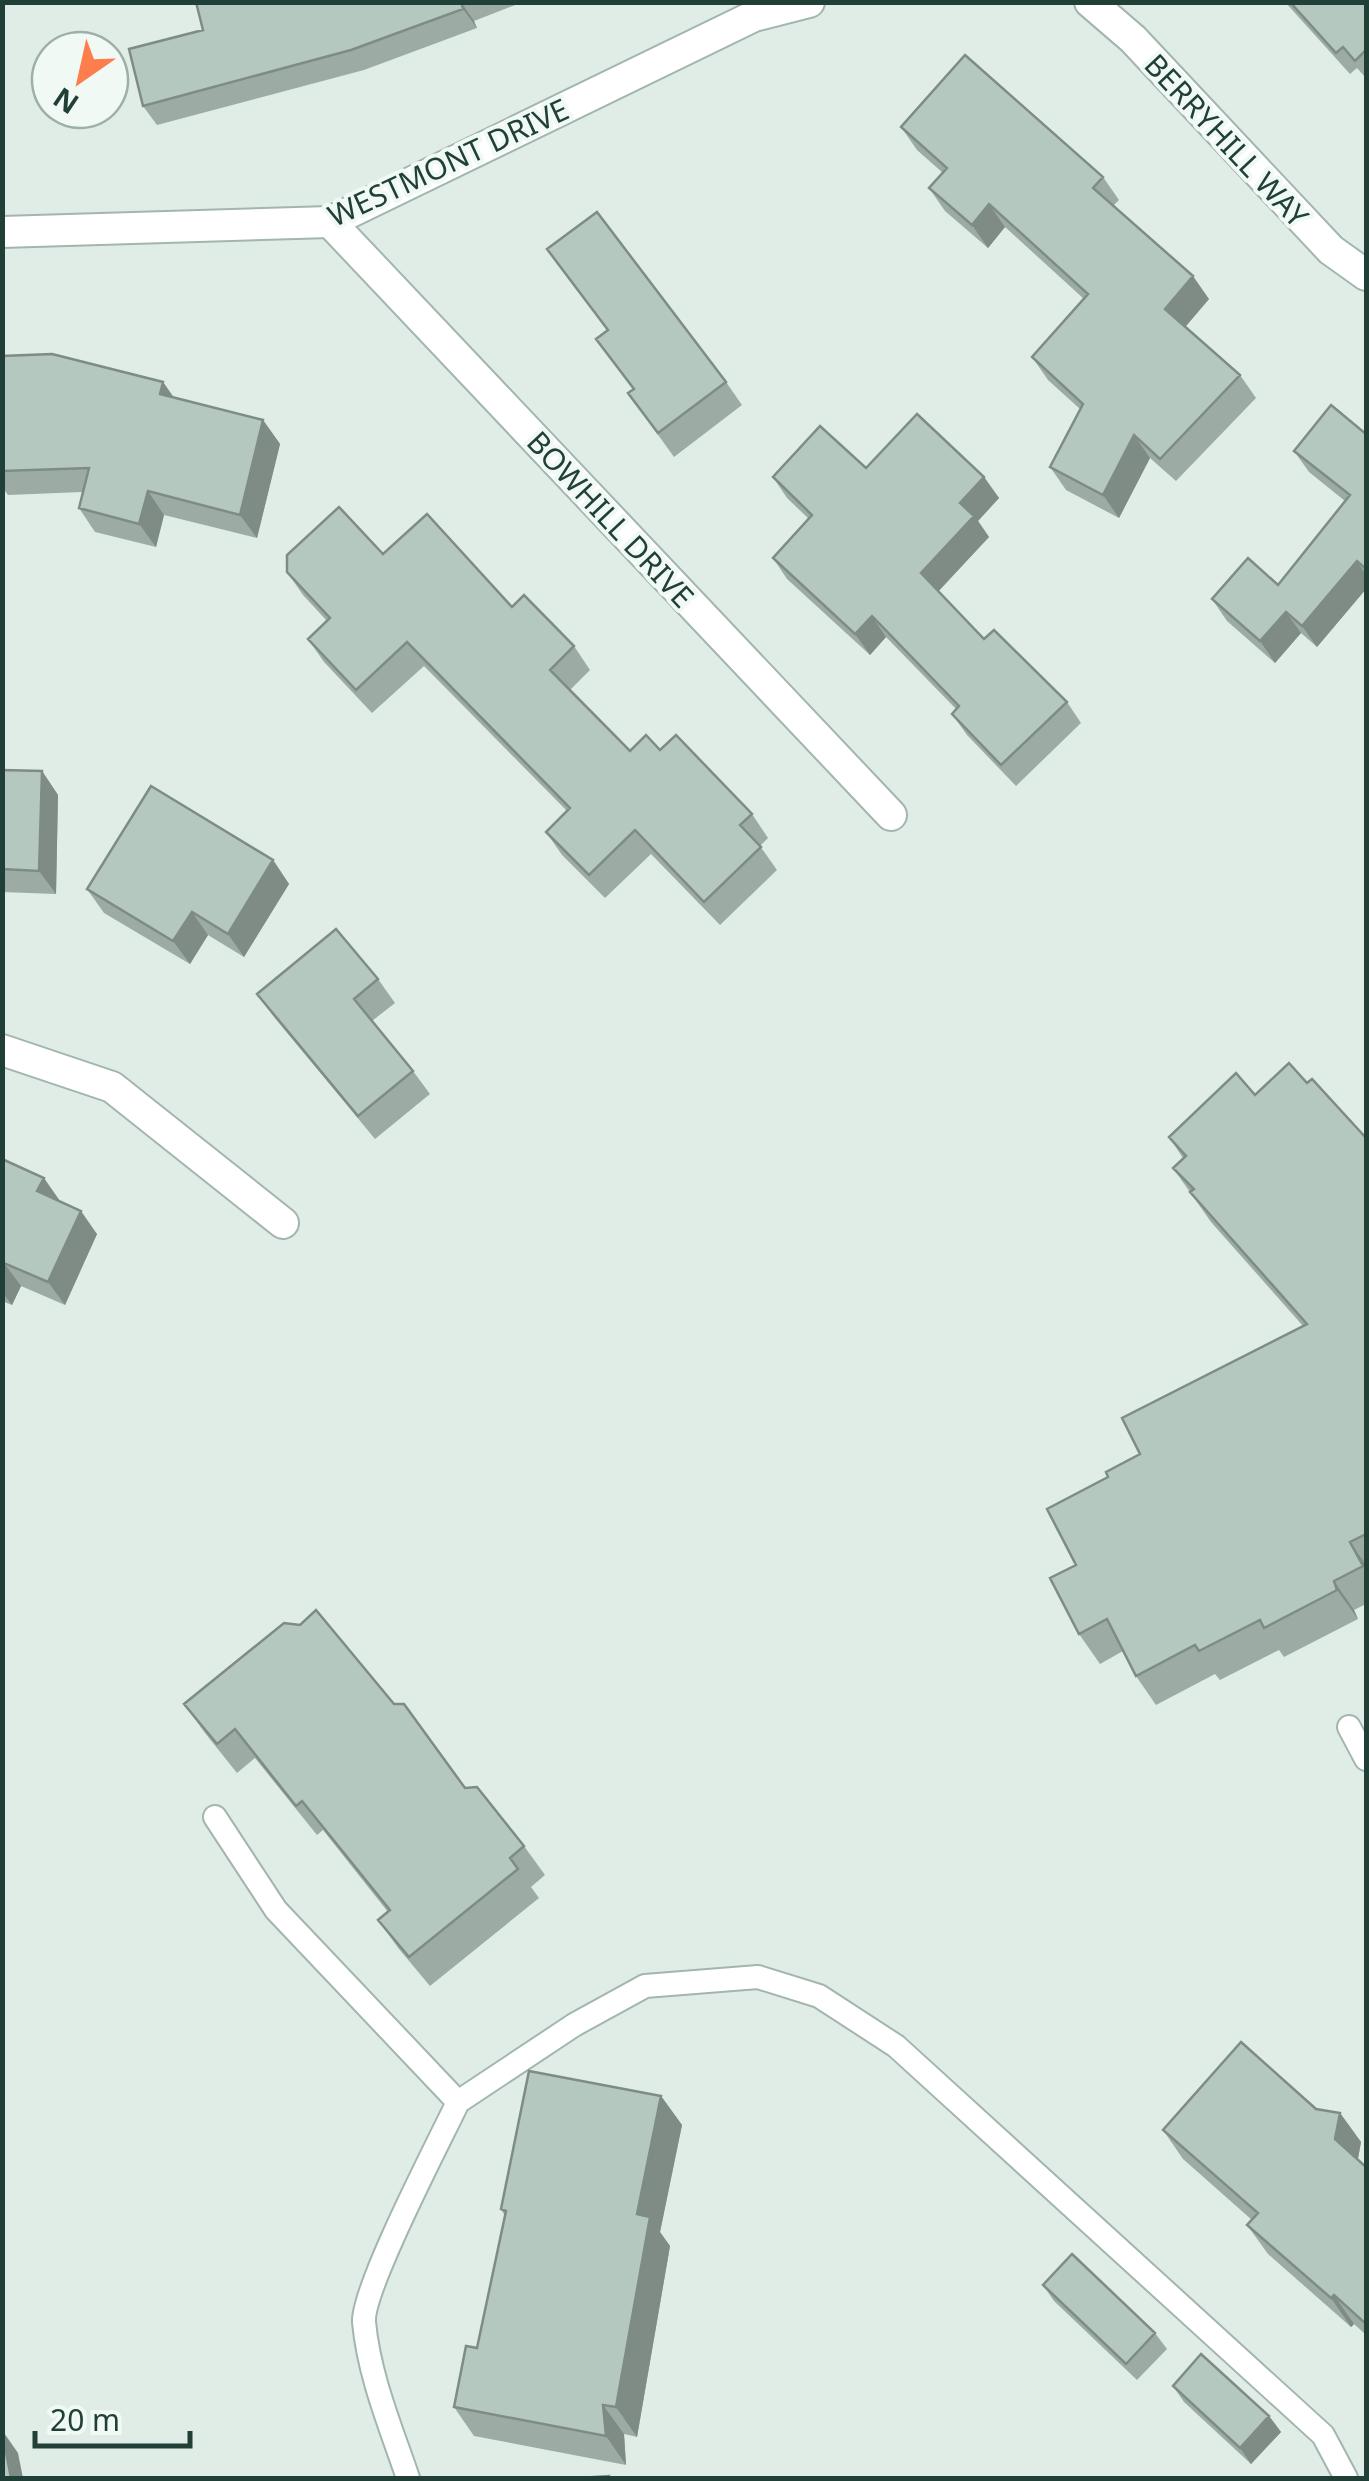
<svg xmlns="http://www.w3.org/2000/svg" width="1369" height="2481" viewBox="0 0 1369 2481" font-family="'Noto Sans',sans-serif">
	<rect width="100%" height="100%" fill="#e0ede7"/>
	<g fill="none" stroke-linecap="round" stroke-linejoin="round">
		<g stroke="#a2b5af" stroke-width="26">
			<path id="service" d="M 1349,1727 L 1366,1759
				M 215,1817 L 276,1910 L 458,2102 L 574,2025 L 645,1986 L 758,1977 L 819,1996 L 896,2046 L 1323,2435 L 1346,2478
				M 408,2478 C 391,2428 369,2376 364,2322 C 362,2289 440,2140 458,2102"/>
		</g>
		<g stroke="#a2b5af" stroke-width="34">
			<path id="minor" d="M 1090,2 L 1133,39 L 1331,250 L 1366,275
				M 330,222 L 891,815
				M 2,232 L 330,222 L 754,16 L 809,2
				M 2,1050 L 112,1087 L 283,1223"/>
		</g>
		<use href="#service" stroke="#fff" stroke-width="22"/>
		<use href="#minor" stroke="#fff" stroke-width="30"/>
	</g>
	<path fill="#9caca5" d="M 196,2 L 523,2 L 474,21 L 477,28 L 364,70 L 157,125 L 143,106 L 203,30 Z
		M 1285,2 L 1366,2 L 1366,78 L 1357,68 L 1350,74 Z
		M 901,127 L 1103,177 L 1119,200 L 1113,206 L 1209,299 L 1185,327 L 1240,375 L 1256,398 L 1176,481 L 1150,458 L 1119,518 L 1066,490 L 1050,467 L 1080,409 L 1048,380 L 1032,357 L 1084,299 L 1005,227 L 988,248 L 945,211 L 929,188 L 943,173 L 917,150 Z
		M 547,249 L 726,382 L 742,405 L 674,457 L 628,393 L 633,389 L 596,339 L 608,330 Z
		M 2,356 L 163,382 L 174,398 L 263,420 L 280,444 L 257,538 L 164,515 L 156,547 L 95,532 L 79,508 L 82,492 L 8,495 L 2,487 Z
		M 1366,434 L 1366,589 L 1317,647 L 1301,633 L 1275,663 L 1227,621 L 1212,599 L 1278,585 L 1345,501 L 1309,472 L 1294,451 Z
		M 866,468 L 984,477 L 999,498 L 978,521 L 989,537 L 938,591 L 984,639 L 1067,702 L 1081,723 L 1016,786 L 967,735 L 952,714 L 956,709 L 886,637 L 870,655 L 787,579 L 773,558 L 809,519 L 787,498 L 773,477 Z
		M 383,554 L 512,607 L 574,646 L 590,670 L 570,690 L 630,751 L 660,750 L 752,814 L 768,838 L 760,846 L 777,870 L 720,925 L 651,854 L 605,898 L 562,855 L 546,832 L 567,811 L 424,666 L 372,713 L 324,662 L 308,639 L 327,621 L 303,595 L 287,572 Z
		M 2,770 L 42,771 L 58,795 L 56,894 L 2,892 Z
		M 273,860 L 289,884 L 244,957 L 208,935 L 190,964 L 104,913 L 87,889 Z
		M 378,979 L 395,1003 L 372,1021 L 413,1071 L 430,1094 L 375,1139 L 274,1017 L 257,994 Z
		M 1307,1083 L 1366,1138 L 1366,1604 L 1354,1610 L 1358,1619 L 1284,1657 L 1279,1650 L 1220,1680 L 1215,1674 L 1156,1705 L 1136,1676 L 1123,1651 L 1100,1664 L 1079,1634 L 1076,1565 L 1108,1477 L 1140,1454 L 1303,1326 L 1211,1222 L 1173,1168 L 1183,1158 L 1169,1137 L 1255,1095 Z
		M 2,1159 L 60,1202 L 97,1234 L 65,1305 L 21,1286 L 12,1305 L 2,1301 Z
		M 184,1704 L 394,1704 L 465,1788 L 524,1846 L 545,1875 L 531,1887 L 539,1898 L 430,1986 L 399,1949 L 378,1920 L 388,1912 L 323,1830 L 317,1835 L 255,1758 L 237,1773 L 205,1733 Z
		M 661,2096 L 682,2125 L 660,2232 L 670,2246 L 637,2437 L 624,2434 L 626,2465 L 474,2436 L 454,2407 L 477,2348 L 505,2216 L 501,2209 Z
		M 1316,2109 L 1340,2113 L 1361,2142 L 1358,2159 L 1366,2167 L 1366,2335 L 1354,2324 L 1351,2327 L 1268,2254 L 1247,2225 L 1252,2220 L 1183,2159 L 1163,2130 Z
		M 1043,2285 L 1155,2333 L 1167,2349 L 1137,2380 L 1054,2301 Z
		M 1173,2386 L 1269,2416 L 1281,2432 L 1251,2464 L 1184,2402 Z"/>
	<path fill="#7f8c86" d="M 461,2 L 474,21 L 477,28 L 463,9 Z
		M 989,204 L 1005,227 L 988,248 L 972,225 Z
		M 1193,276 L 1209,299 L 1181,332 L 1165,309 Z
		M 163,382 L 179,405 L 160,394 Z
		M 263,420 L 280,444 L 257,538 L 240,515 Z
		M 1134,435 L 1150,458 L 1119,518 L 1103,495 Z
		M 984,477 L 999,498 L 978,521 L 989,537 L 936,594 L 921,573 L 960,503 Z
		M 148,491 L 164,515 L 156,547 L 139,524 Z
		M 1357,561 L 1366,575 L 1366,589 L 1317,647 L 1302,626 Z
		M 1286,612 L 1301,633 L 1275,663 L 1260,641 Z
		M 872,616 L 886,637 L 870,655 L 855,634 Z
		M 42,771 L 58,795 L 56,894 L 39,871 Z
		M 273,860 L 289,884 L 244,957 L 228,934 Z
		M 192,912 L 208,935 L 190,964 L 173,941 Z
		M 44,1178 L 60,1201 L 37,1191 Z
		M 81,1211 L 97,1234 L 65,1305 L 48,1282 Z
		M 4,1263 L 21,1286 L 12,1305 L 2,1292 L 2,1267 Z
		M 1350,1542 L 1366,1565 L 1366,1572 L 1363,1566 Z
		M 1334,1581 L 1354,1610 L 1358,1619 L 1337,1590 Z
		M 661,2096 L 682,2125 L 660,2232 L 670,2246 L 637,2437 L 616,2407 L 637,2214 Z
		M 1340,2113 L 1361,2142 L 1356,2169 L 1335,2139 Z
		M 1334,2295 L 1354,2324 L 1351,2327 L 1331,2298 Z
		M 603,2405 L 624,2434 L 626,2465 L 606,2436 Z
		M 1269,2416 L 1281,2432 L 1251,2464 L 1240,2448 Z
		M 2,2430 L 18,2453 L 23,2478 L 11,2478 Z"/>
	<path fill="#b5c8c0" stroke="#7f8c86" stroke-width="2.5" d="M 196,2 L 461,2 L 463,9 L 351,50 L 143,106 L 129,49 L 203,30 Z
		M 1290,2 L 1366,2 L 1366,50 L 1355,61 L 1343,47 L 1336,53 Z
		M 965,55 L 1103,177 L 1093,188 L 1193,276 L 1165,309 L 1240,375 L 1160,459 L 1134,435 L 1103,495 L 1050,467 L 1083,404 L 1032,357 L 1088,294 L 989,204 L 972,225 L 929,188 L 947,168 L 901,127 Z
		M 597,212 L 726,382 L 658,433 L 628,393 L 634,389 L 596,339 L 608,330 L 547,249 Z
		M 52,354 L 163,382 L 160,394 L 263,420 L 240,515 L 148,491 L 139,524 L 79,508 L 89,468 L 2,471 L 2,356 Z
		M 1331,405 L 1366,434 L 1366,569 L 1357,561 L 1302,626 L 1286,612 L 1260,641 L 1212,599 L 1248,558 L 1278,585 L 1350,495 L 1294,451 Z
		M 917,414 L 984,477 L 960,503 L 974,516 L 921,573 L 984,639 L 994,630 L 1067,702 L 1001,765 L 952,714 L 959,706 L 872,616 L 855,634 L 773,558 L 812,515 L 773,477 L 820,426 L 866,468 Z
		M 339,507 L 383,554 L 427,514 L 512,607 L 524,595 L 574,646 L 550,670 L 630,751 L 646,735 L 660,750 L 676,735 L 752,814 L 740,825 L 761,847 L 704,902 L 635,830 L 589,875 L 546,832 L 570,808 L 407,642 L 356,690 L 308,639 L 330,618 L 287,572 L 287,555 Z
		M 2,770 L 42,771 L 39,871 L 2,869 Z
		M 151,786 L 273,860 L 228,934 L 192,912 L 173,941 L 87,889 Z
		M 336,929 L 378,979 L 354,999 L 413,1071 L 358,1116 L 257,994 Z
		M 1289,1063 L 1307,1083 L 1312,1079 L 1366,1138 L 1366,1534 L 1350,1542 L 1363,1566 L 1334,1581 L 1337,1590 L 1264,1628 L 1260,1620 L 1199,1651 L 1195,1645 L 1136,1676 L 1107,1619 L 1079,1634 L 1050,1578 L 1076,1565 L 1047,1509 L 1108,1477 L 1106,1472 L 1140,1454 L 1122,1418 L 1307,1324 L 1190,1192 L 1194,1189 L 1173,1168 L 1186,1156 L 1169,1137 L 1236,1073 L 1255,1095 Z
		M 2,1159 L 44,1178 L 37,1191 L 81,1211 L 48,1282 L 4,1263 L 2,1267 Z
		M 316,1610 L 394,1704 L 404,1704 L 465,1788 L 477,1787 L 524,1846 L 510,1858 L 518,1869 L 409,1957 L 378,1920 L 390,1910 L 302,1801 L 296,1806 L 235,1729 L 217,1744 L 184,1704 L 284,1623 L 300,1625 Z
		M 1241,2042 L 1316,2109 L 1340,2113 L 1335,2139 L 1366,2167 L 1366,2324 L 1334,2295 L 1331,2298 L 1247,2225 L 1258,2213 L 1163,2130 Z
		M 529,2071 L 661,2096 L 637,2214 L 650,2217 L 616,2407 L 603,2405 L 606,2436 L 454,2407 L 466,2346 L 477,2348 L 506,2211 L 501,2209 Z
		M 1072,2254 L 1155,2333 L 1126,2364 L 1043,2285 Z
		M 1201,2354 L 1269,2416 L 1240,2448 L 1173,2386 Z
		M 2,2432 L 11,2478 L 2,2478 Z
		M 609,2476 L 609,2478 L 578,2478 Z"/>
	<g text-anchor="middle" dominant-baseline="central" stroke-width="8" stroke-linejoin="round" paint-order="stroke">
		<g font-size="30" fill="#1f3f37" stroke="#f1f9f5">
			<text transform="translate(1227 140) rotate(47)">BERRYHILL WAY</text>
			<text transform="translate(448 162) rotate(-25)">WESTMONT DRIVE</text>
			<text transform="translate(611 519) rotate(47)">BOWHILL DRIVE</text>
		</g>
	</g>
	<rect width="1369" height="2481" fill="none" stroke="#1f3f37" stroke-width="10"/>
	<g transform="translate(80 80) rotate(214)"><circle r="48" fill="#f1f9f5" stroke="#9dafa9" stroke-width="2.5"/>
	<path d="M0-8L18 38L0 25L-18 38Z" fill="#fe7d4c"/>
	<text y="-15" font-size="28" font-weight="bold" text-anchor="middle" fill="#1f3f37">N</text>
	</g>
	<path d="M35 2431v15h155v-15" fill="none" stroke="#1f3f37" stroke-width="5"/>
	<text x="50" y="2431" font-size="30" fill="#1f3f37" stroke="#f1f9f5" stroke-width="8" paint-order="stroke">20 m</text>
</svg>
